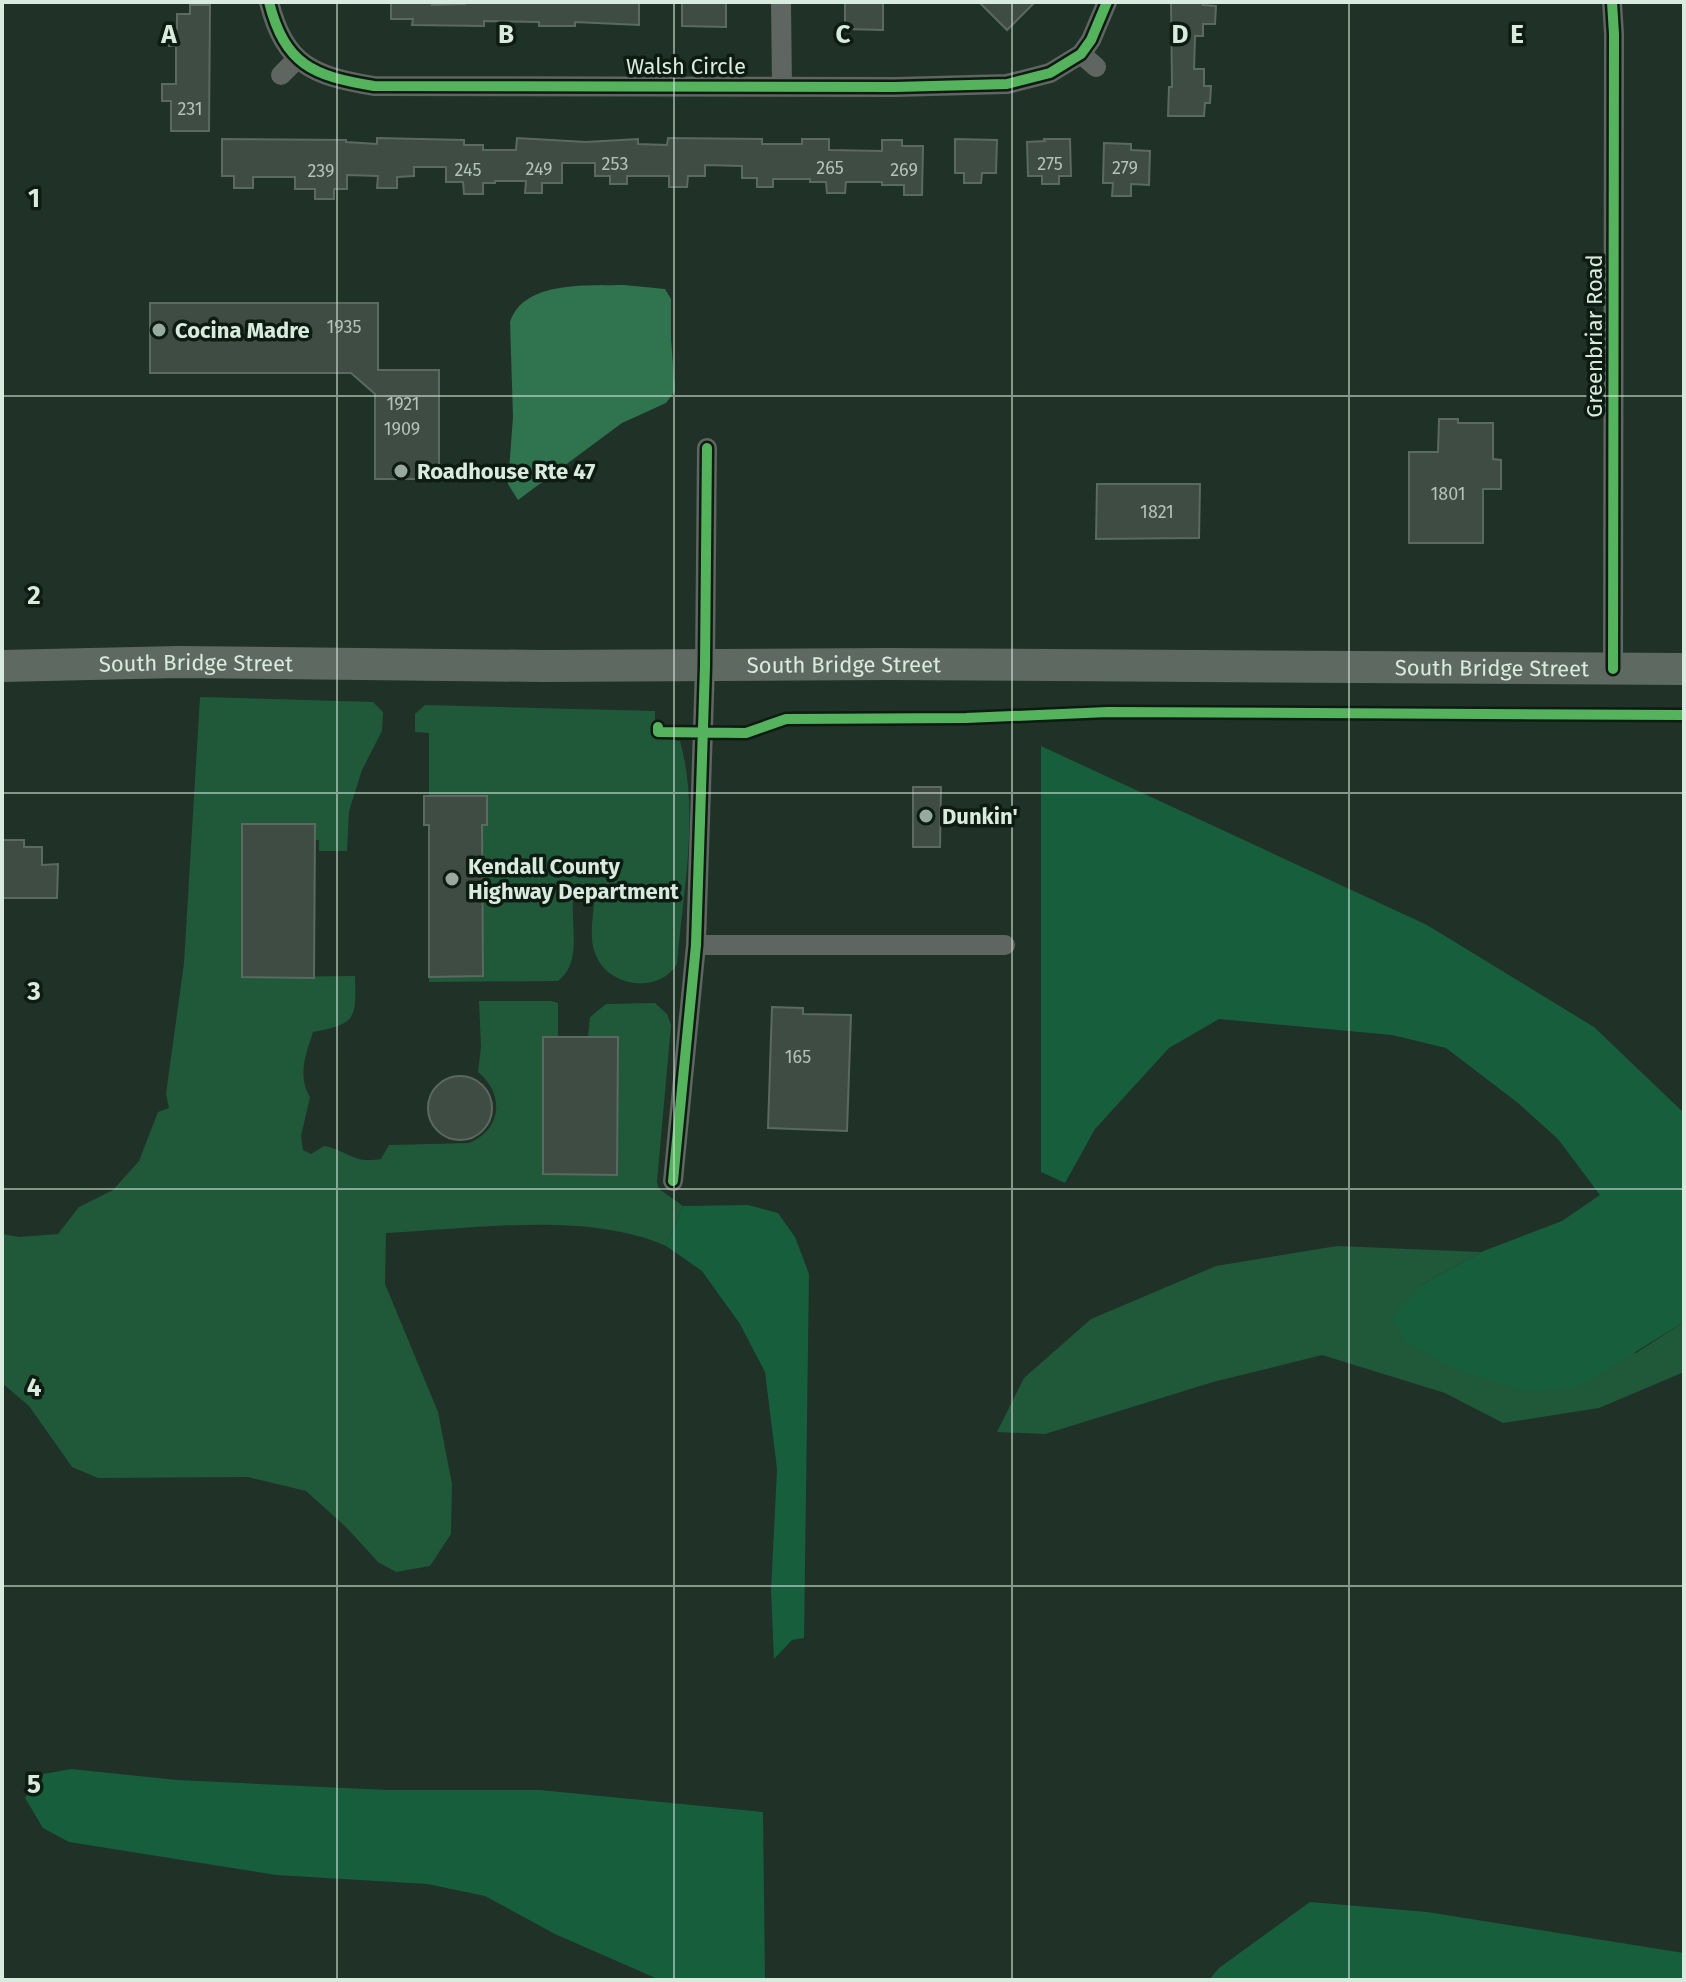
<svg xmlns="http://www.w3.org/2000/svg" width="1686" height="1982" viewBox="0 0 1686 1982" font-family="'Fira Sans',sans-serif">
	<rect width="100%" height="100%" fill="#203127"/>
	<path fill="#20583a" d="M 200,697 L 373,702 L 383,712 L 382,731 L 362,770 L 349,811 L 347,851 L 319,851 L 319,840 L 315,840 L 315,824 L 242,824 L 242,977 L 355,976 C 356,1017 358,1024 313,1032 C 306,1054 297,1075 310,1097 L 301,1136 L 303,1150 L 311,1154 L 324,1146 C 349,1151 353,1164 381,1159 L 389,1145 L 469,1143 C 502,1130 505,1094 478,1072 L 481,1047 L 479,1001 L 551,1001 L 558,1003 L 558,1037 L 543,1038 L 543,1174 L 617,1175 L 618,1038 L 588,1037 L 590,1017 L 606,1004 L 655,1003 L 667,1014 L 671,1025 L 657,1182 L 659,1189 L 683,1206 L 666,1246 C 587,1211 472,1229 386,1233 L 385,1284 L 438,1412 L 452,1484 L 451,1534 L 430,1566 L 396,1572 L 378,1562 L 346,1527 L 306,1491 L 248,1477 L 98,1478 L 72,1467 L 29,1406 L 2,1383 L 2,1234 L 19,1237 L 58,1234 L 79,1207 L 113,1190 L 139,1161 L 158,1112 L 169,1108 L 166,1094 L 184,963 Z
		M 425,705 L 655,711 L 655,737 L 680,741 C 700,813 683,891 677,964 C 658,995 607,987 595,953 C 589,938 593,919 594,902 L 573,901 C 571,928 582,963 558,981 L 429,982 L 429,977 L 483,976 L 483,825 L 487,825 L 487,796 L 429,796 L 429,733 L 415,732 L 415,714 Z
		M 1337,1246 L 1481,1252 L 1421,1285 L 1636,1353 L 1684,1322 L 1684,1372 L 1599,1408 L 1503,1423 L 1445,1393 L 1322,1355 L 1213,1382 L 1045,1434 L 997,1432 L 1024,1378 L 1091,1319 L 1216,1266 Z"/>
	<path fill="#175e3c" d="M 1041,746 L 1427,925 L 1594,1027 L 1684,1113 L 1684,1322 L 1577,1388 L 1526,1391 L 1455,1369 L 1405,1342 L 1392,1317 L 1421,1285 L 1481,1252 L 1562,1221 L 1600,1195 L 1558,1139 L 1518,1103 L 1446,1048 L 1392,1035 L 1219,1019 L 1169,1048 L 1095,1129 L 1065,1183 L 1041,1172 Z
		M 748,1205 L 778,1213 L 795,1237 L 809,1274 L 804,1638 L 792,1640 L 774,1659 L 771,1591 L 777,1469 L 765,1372 L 740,1324 L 702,1271 L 666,1246 L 683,1206 Z
		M 71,1769 L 177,1780 L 387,1790 L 540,1790 L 763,1812 L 765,1980 L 660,1980 L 555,1934 L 485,1896 L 427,1884 L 276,1875 L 69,1842 L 43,1828 L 25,1798 L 38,1775 Z
		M 1310,1902 L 1427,1912 L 1684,1953 L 1684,1980 L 1209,1980 L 1219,1968 Z"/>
	<path fill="#2f734f" d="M 624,285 L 665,289 L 671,299 L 671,339 L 675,391 L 666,403 L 622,423 L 518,500 L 508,484 L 513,417 L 510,322 C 524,280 587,286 624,285 Z"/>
	<path fill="#3e4c43" stroke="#5b6960" stroke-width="2" d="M 391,2 L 432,2 L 432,5 L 465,4 L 465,2 L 639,2 L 639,25 L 575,22 L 575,26 L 539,26 L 539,22 L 484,21 L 484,26 L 412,25 L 413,19 L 391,19 Z
		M 682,2 L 726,2 L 726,27 L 682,26 Z
		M 845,2 L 883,2 L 883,30 L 845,29 Z
		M 979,2 L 1035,2 L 1007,30 Z
		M 1171,2 L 1203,2 L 1203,5 L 1216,6 L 1215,24 L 1203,24 L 1203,36 L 1195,36 L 1194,69 L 1204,69 L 1204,86 L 1211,86 L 1210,103 L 1205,103 L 1204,116 L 1168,116 L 1169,87 L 1172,87 Z
		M 190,5 L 210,5 L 209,131 L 171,131 L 171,101 L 162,101 L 162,84 L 176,84 L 176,46 L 169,46 L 169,29 L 177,29 L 177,14 L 190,14 Z
		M 377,138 L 464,140 L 464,145 L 483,145 L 483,150 L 516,150 L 517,138 L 586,142 L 638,139 L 638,144 L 667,145 L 668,138 L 762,139 L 762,144 L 802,144 L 802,139 L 829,139 L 829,150 L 882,151 L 882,140 L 902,140 L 902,146 L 923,146 L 922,195 L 904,195 L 904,185 L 882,185 L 882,182 L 846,182 L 845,193 L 827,193 L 826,182 L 810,182 L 810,179 L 773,179 L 773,187 L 757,187 L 757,178 L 742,178 L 742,166 L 705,165 L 705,176 L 688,176 L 687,187 L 669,187 L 669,176 L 627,176 L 627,184 L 610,184 L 610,176 L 595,176 L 595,163 L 562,163 L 562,183 L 542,183 L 542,193 L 525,193 L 526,181 L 495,181 L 495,183 L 483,183 L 483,194 L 464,194 L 463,182 L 446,182 L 446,167 L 414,167 L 414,176 L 397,177 L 397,188 L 377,188 L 378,176 L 347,175 L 347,189 L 334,189 L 334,199 L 315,199 L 315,189 L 295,189 L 295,177 L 253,177 L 253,188 L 234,188 L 234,176 L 222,176 L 222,139 L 346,140 L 346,142 L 377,144 Z
		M 955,139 L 997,140 L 996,173 L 982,173 L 981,183 L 964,183 L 964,173 L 955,173 Z
		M 1044,139 L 1070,139 L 1071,176 L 1059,176 L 1059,184 L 1042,184 L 1042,176 L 1028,176 L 1027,142 L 1045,141 Z
		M 1104,143 L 1131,144 L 1131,150 L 1150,151 L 1149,185 L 1131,184 L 1131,196 L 1112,196 L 1113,183 L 1103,183 Z
		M 150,303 L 378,303 L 378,370 L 439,370 L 439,479 L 375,479 L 375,394 L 351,373 L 150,373 Z
		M 1439,419 L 1458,419 L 1458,423 L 1493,423 L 1493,459 L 1501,460 L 1501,489 L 1483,489 L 1483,543 L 1409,543 L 1409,452 L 1438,452 Z
		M 1097,484 L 1200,484 L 1199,538 L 1096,539 Z
		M 913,787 L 941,787 L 940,847 L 913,847 Z
		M 424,796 L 487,796 L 487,825 L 482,825 L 483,976 L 429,977 L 429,825 L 424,825 Z
		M 242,824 L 315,824 L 314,978 L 242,977 Z
		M 2,840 L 24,840 L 24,847 L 42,847 L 42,865 L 58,864 L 57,898 L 2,898 Z
		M 772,1007 L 803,1008 L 803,1014 L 851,1015 L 847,1131 L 768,1128 Z
		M 543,1037 L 618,1037 L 617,1175 L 543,1174 Z
		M428 1108a32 32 0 1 1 64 0a32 32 0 1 1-64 0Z"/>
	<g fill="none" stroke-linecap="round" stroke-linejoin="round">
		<path stroke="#5f6561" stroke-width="20" d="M 269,2 C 285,65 313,76 374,86 L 895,87 L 1007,84 L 1050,73 L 1081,54 L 1091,40 L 1107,2
			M 781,2 L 782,87
			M 1612,2 L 1614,34 L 1613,669
			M 1081,54 L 1096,67
			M 281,75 L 296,60
			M 696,945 L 1005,945
			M 673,1181 L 696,945 L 705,666 L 707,448"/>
		<path stroke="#5e6962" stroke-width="32" id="s1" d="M 2,666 L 179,662 L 543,666 L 888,664 L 1684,669"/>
		<g stroke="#0e1b13" stroke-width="15">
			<path id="cycleway" d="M 269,2 C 285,65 313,76 374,86 L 895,87 L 1007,84 L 1050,73 L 1081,54 L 1091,40 L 1107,2
				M 1612,2 L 1614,34 L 1613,669
				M 658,727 L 658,732 L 746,733 L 786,719 L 966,718 L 1108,712 L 1684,715
				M 673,1181 L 696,945 L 705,666 L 707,448"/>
		</g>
		<use href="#cycleway" stroke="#56b35d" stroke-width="10"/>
	</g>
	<path fill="none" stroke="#d9eadf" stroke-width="2" stroke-opacity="0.55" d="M 337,2 L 337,1980M 674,2 L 674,1980M 1012,2 L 1012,1980M 1349,2 L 1349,1980M 2,396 L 1684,396M 2,793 L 1684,793M 2,1189 L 1684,1189M 2,1586 L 1684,1586"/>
	<g fill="#98a99f" stroke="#0e1b13" stroke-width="3">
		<circle cx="159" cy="330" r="8"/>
		<circle cx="401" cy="471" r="8"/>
		<circle cx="926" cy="816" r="8"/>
		<circle cx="452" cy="879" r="8"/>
	</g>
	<g text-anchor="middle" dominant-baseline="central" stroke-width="7" stroke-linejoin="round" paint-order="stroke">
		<g font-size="18" fill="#b2c2b8">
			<text x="190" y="109">231</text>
			<text x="615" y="164">253</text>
			<text x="1050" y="164">275</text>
			<text x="830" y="168">265</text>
			<text x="1125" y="168">279</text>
			<text x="539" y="169">249</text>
			<text x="468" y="170">245</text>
			<text x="904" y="170">269</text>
			<text x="321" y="171">239</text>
			<text x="344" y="327">1935</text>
			<text x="403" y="404">1921</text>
			<text x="402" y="429">1909</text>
			<text x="1448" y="494">1801</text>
			<text x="1157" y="512">1821</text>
			<text x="798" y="1057">165</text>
		</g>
		<g font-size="22" fill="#d9eadf" stroke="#0e1b13">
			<text x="686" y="66">Walsh Circle</text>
			<text transform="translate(1594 336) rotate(-90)">Greenbriar Road</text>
			<text stroke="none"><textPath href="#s1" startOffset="194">South Bridge Street</textPath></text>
			<text stroke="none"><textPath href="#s1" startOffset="842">South Bridge Street</textPath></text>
			<text stroke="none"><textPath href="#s1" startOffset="1490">South Bridge Street</textPath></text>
		</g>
		<g font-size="22" font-weight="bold" fill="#d9eadf" stroke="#0e1b13" text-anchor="start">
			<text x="175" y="330">Cocina Madre</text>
			<text x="417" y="471">Roadhouse Rte 47</text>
			<text x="942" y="816">Dunkin'</text>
			<text x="468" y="866">Kendall County<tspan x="468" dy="25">Highway Department</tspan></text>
		</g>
	</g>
	<g font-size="26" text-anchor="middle" font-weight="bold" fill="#d9eadf" stroke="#0e1b13" stroke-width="7" stroke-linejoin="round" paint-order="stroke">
		<text x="169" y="43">A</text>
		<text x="506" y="43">B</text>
		<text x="843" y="43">C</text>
		<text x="1180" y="43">D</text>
		<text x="1517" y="43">E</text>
		<text x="34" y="207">1</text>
		<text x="34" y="604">2</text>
		<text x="34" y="1000">3</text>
		<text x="34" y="1396">4</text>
		<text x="34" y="1793">5</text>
	</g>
	<rect width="1686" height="1982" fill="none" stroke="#d9eadf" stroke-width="8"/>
</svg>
